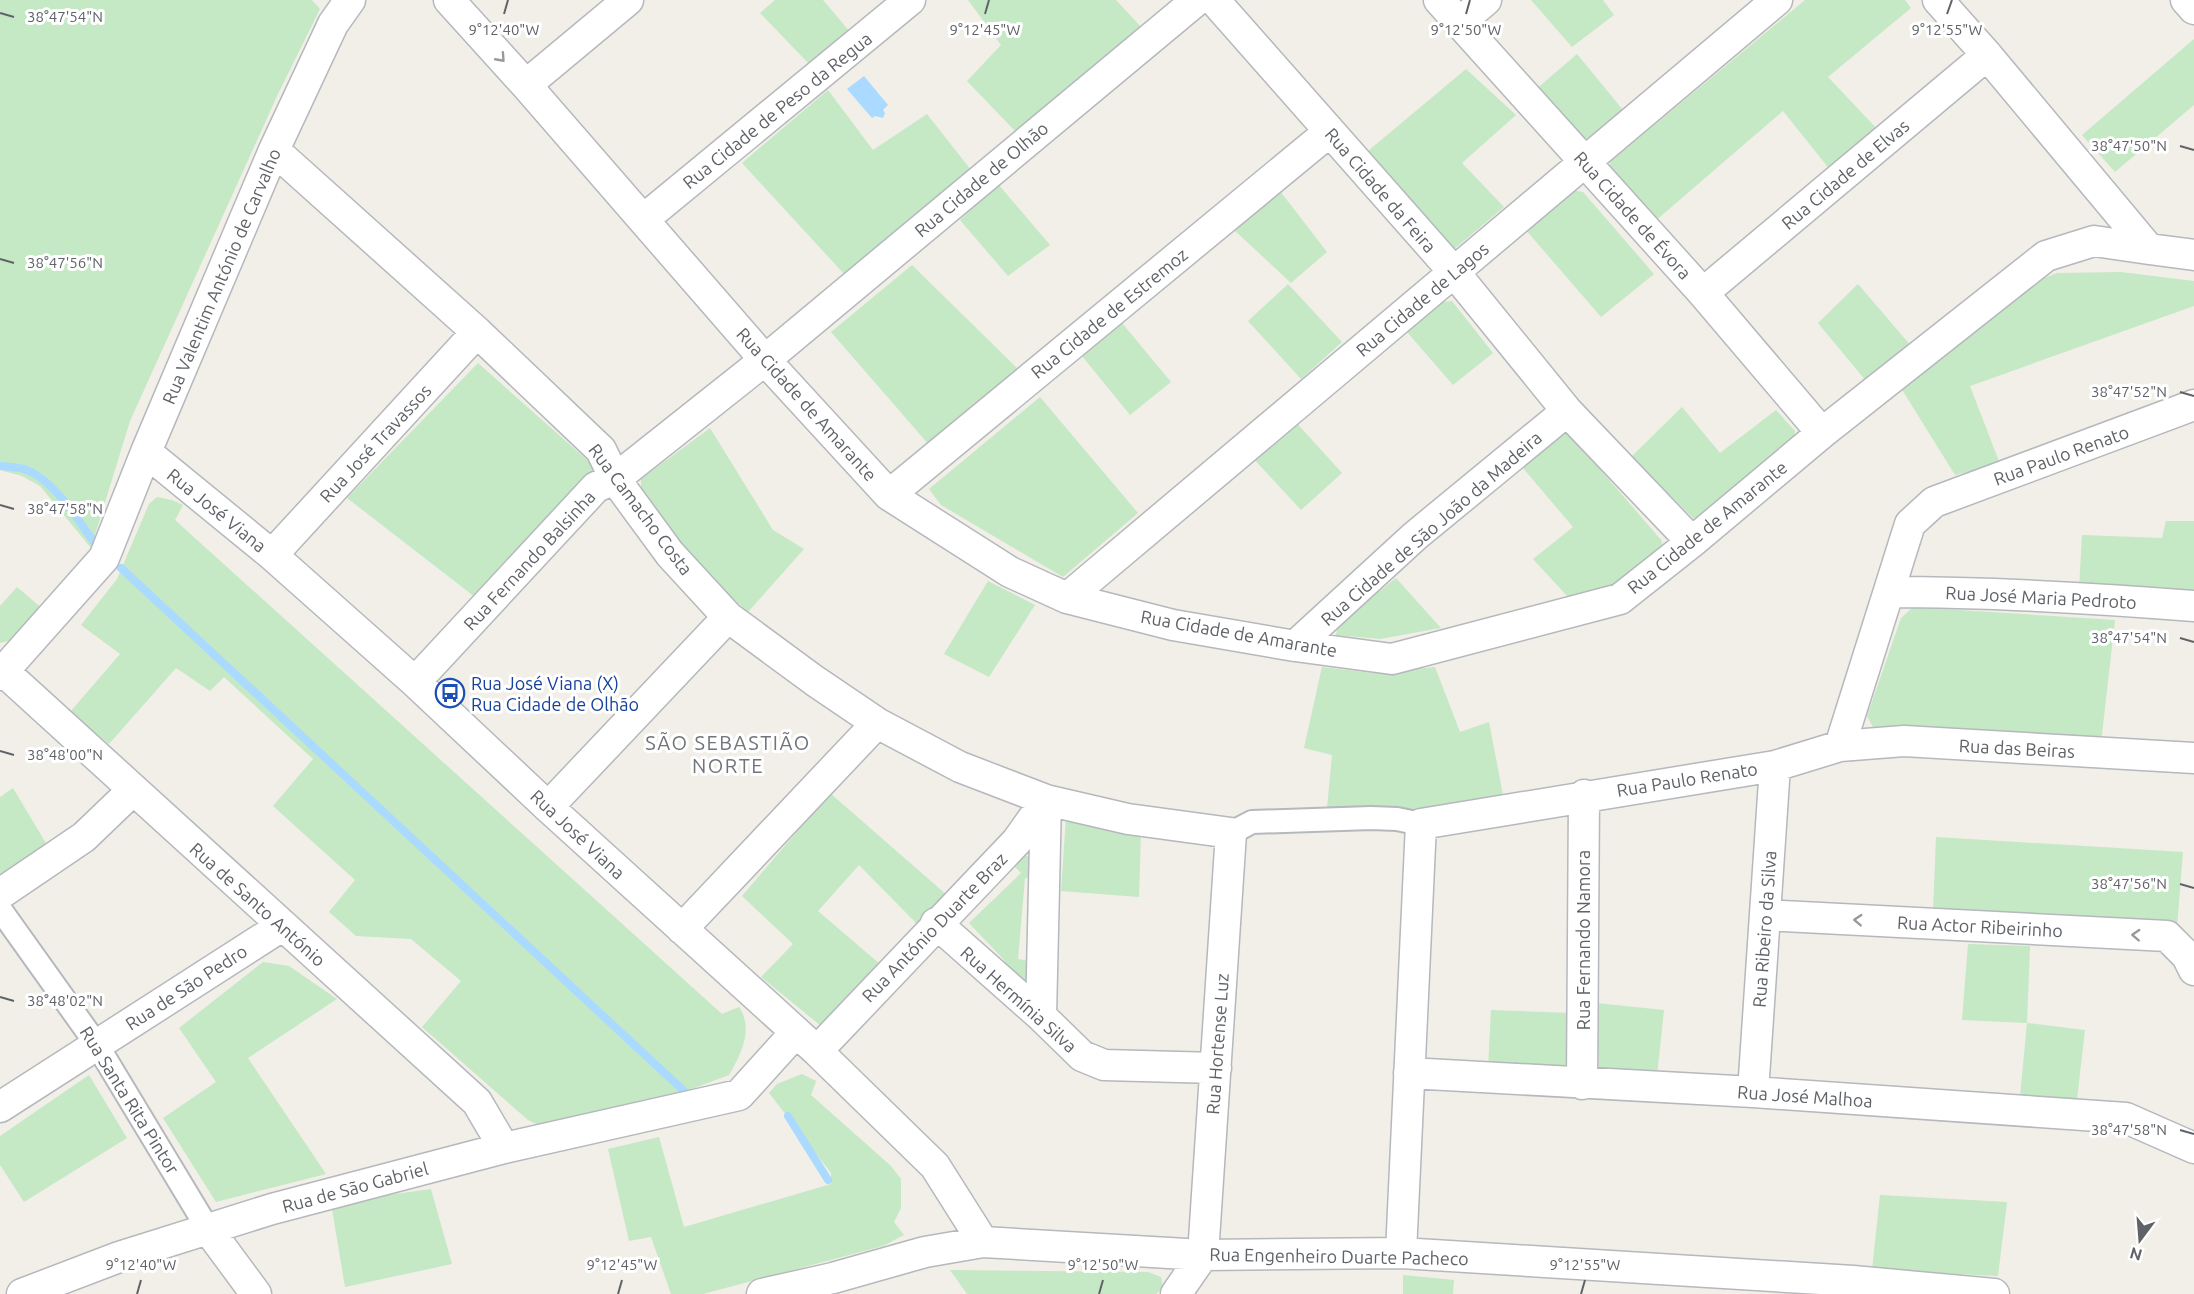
<svg xmlns="http://www.w3.org/2000/svg" width="2194" height="1294" viewBox="0 0 2194 1294" font-family="Ubuntu,sans-serif">
	<rect width="100%" height="100%" fill="#f1efe8"/>
	<path fill="#c5e8c5" d="M 0,0 L 312,0 L 320,9 L 278,94 L 130,421 L 91,548 L 40,486 L 22,476 L 0,470 Z
		M 775,0 L 823,0 L 851,33 L 810,65 L 760,13 Z
		M 968,0 L 1116,0 L 1144,30 L 1016,132 L 967,81 L 1001,45 Z
		M 1531,0 L 1603,0 L 1614,15 L 1572,47 Z
		M 1805,0 L 1905,0 L 1911,8 L 1828,77 L 1880,132 L 1831,171 L 1783,111 L 1654,222 L 1607,173 L 1611,161 Z
		M 2194,39 L 2194,105 L 2115,172 L 2082,135 Z
		M 1577,54 L 1623,110 L 1588,138 L 1580,138 L 1534,91 Z
		M 1466,69 L 1516,115 L 1462,163 L 1504,207 L 1453,250 L 1362,156 Z
		M 828,90 L 873,150 L 927,114 L 971,170 L 845,275 L 742,163 Z
		M 998,184 L 1050,245 L 1008,276 L 960,220 Z
		M 1573,190 L 1583,192 L 1654,274 L 1601,317 L 1525,229 Z
		M 1280,191 L 1327,252 L 1291,283 L 1232,228 Z
		M 912,265 L 1019,370 L 930,446 L 831,332 Z
		M 2121,272 L 2194,281 L 2194,306 L 1970,386 L 2000,464 L 1955,475 L 1901,388 L 2039,280 L 2057,273 Z
		M 1288,284 L 1342,342 L 1301,379 L 1248,321 Z
		M 1858,284 L 1912,347 L 1866,381 L 1818,323 Z
		M 1452,301 L 1493,353 L 1453,385 L 1407,332 L 1442,302 Z
		M 1122,323 L 1171,382 L 1130,415 L 1082,356 Z
		M 478,363 L 596,468 L 475,597 L 347,498 Z
		M 1040,397 L 1138,513 L 1063,577 L 941,505 L 929,489 Z
		M 1682,407 L 1720,453 L 1776,410 L 1795,431 L 1794,439 L 1704,521 L 1693,518 L 1631,457 Z
		M 1293,419 L 1342,473 L 1301,510 L 1251,456 Z
		M 710,428 L 773,530 L 804,549 L 748,612 L 719,586 L 655,520 L 641,491 L 641,479 Z
		M 1566,430 L 1662,541 L 1661,550 L 1611,593 L 1568,597 L 1533,559 L 1573,527 L 1522,467 Z
		M 157,497 L 172,500 L 183,505 L 175,520 L 722,1014 L 739,1007 C 754,1029 741,1054 729,1075 L 670,1097 L 539,1125 L 528,1120 L 422,1027 L 461,981 L 411,939 L 356,936 L 329,912 L 355,880 L 273,806 L 313,759 L 224,677 L 210,691 L 176,668 L 109,744 L 70,712 L 120,654 L 81,625 L 117,579 L 149,504 Z
		M 2166,521 L 2194,521 L 2194,598 L 2079,589 L 2082,535 L 2162,538 Z
		M 1396,578 L 1441,628 L 1380,639 L 1336,635 L 1338,625 Z
		M 988,581 L 1035,605 L 989,677 L 944,654 Z
		M 17,587 L 44,610 L 8,641 L 0,643 L 0,606 Z
		M 1913,607 L 2115,620 L 2101,743 L 1873,727 L 1867,716 L 1901,618 Z
		M 1322,667 L 1373,673 L 1435,667 L 1460,732 L 1489,722 L 1504,800 L 1410,812 L 1327,808 L 1332,755 L 1304,748 Z
		M 13,788 L 47,845 L 0,879 L 0,797 Z
		M 830,793 L 948,896 L 917,924 L 859,865 L 818,911 L 881,965 L 821,1026 L 761,977 L 793,944 L 742,896 Z
		M 1066,817 L 1141,832 L 1139,897 L 1061,891 Z
		M 1936,837 L 2183,852 L 2177,927 L 1933,912 Z
		M 1027,856 L 1032,858 L 1038,877 L 1025,878 L 1018,959 L 1029,961 L 1029,979 L 1025,981 L 1016,980 L 999,968 L 1005,961 L 969,923 L 1021,873 L 1013,865 L 1020,857 Z
		M 1968,944 L 2030,946 L 2027,1023 L 2085,1030 L 2077,1099 L 2020,1097 L 2027,1023 L 1962,1020 Z
		M 263,962 L 289,966 L 337,999 L 248,1058 L 326,1174 L 216,1202 L 163,1118 L 216,1082 L 179,1028 Z
		M 1596,1003 L 1664,1010 L 1657,1076 L 1599,1071 Z
		M 1491,1010 L 1570,1013 L 1571,1068 L 1488,1068 Z
		M 802,1074 L 816,1081 L 811,1095 L 891,1166 L 901,1179 L 901,1208 L 894,1222 L 904,1235 L 883,1246 L 703,1294 L 671,1294 L 651,1237 L 629,1241 L 608,1149 L 659,1137 L 684,1227 L 831,1184 L 831,1173 L 769,1093 L 777,1084 Z
		M 89,1075 L 127,1138 L 24,1202 L 0,1165 L 0,1136 Z
		M 431,1189 L 452,1264 L 345,1287 L 331,1203 Z
		M 1880,1195 L 2007,1202 L 1998,1276 L 1872,1270 Z
		M 950,1270 L 1148,1272 L 1161,1277 L 1163,1288 L 1156,1294 L 967,1294 Z
		M 1403,1275 L 1454,1280 L 1453,1294 L 1403,1294 Z"/>
	<path fill="#aadaff" d="M 864,76 L 888,105 L 883,110 L 885,113 L 883,118 L 875,116 L 872,118 L 847,89 Z"/>
	<g fill="none" stroke-linecap="round" stroke-linejoin="round">
		<path stroke="#aadaff" stroke-width="8" d="M 0,466 C 8,467 16,467 24,469 C 52,478 77,518 93,541
			M 121,568 L 685,1092
			M 788,1116 L 828,1180"/>
		<g stroke="#b5b8bc" stroke-width="26">
			<path id="pedestrian" d="M 1231,833 L 1252,822 L 1371,818 L 1397,819 L 1421,824
				M 0,909 L 97,1045 L 208,1229"/>
		</g>
		<g stroke="#b5b8bc" stroke-width="33">
			<path id="minor" d="M 449,0 L 526,85 L 765,360 L 889,495 L 1010,572 L 1067,598 L 1173,625 L 1295,646 L 1392,659 L 1620,599 L 1692,542 L 1822,433 L 2046,256 L 2094,241 L 2149,249
				M 1214,0 L 1454,272 L 1567,411 L 1692,542
				M 1439,0 L 1703,293 L 1822,433
				M 1938,0 L 1987,55 L 2149,249 L 2194,255
				M 2186,0 L 2194,9
				M 1459,23 L 1486,0
				M 526,85 L 628,0
				M 274,150 L 477,332 L 601,450 L 615,479 L 670,554 L 728,617 L 815,681 L 877,723 L 960,767 L 1046,800 L 1128,819 L 1231,833 L 1203,1255 L 1176,1294
				M 644,219 L 910,0
				M 1703,293 L 1987,55
				M 146,452 L 272,555 L 415,682 L 548,807 L 817,1051 L 935,1166 L 983,1242
				M 889,495 L 1329,132
				M 272,555 L 477,332
				M 1889,592 C 1991,592 2092,598 2194,606
				M 1067,598 L 1777,0
				M 1295,646 L 1415,536 L 1567,411
				M 0,668 L 477,1102 L 504,1148
				M 0,675 L 104,558 L 146,452 L 274,150 L 333,24 L 350,0
				M 415,682 L 596,487 L 615,479 L 765,360 L 1197,0
				M 1840,746 L 1904,741 L 2194,758
				M 548,807 L 728,617
				M 0,894 L 84,837 L 133,790
				M 1765,915 L 2167,936 L 2187,956 L 2194,970
				M 936,923 L 1041,1016 L 1082,1056 L 1104,1065 L 1216,1068
				M 682,929 L 877,723
				M 1041,1016 L 1046,800
				M 817,1051 L 1017,841 L 1046,800
				M 1409,1073 L 1753,1092 L 2126,1118 L 2194,1148
				M 1582,1084 L 1584,795
				M 1753,1092 L 1775,766
				M 0,1107 L 282,926
				M 208,1229 L 256,1294
				M 1401,1253 L 1421,824 L 1775,766 L 1840,746 L 1910,524 L 1934,502 L 2194,405
				M 22,1294 L 119,1257 L 272,1209 L 504,1148 L 739,1095 L 796,1032
				M 762,1294 L 833,1278 L 925,1252 L 983,1242 L 1203,1255 L 1401,1253 L 1853,1281 L 1994,1294"/>
		</g>
		<use href="#pedestrian" stroke="#fff" stroke-width="22"/>
		<use href="#minor" stroke="#fff" stroke-width="30"/>
	</g>
	<defs><path id="oneway-chevron" d="M-2-3.5L2.5 0L-2 3.5" fill="none" stroke-width="1.6" stroke-linecap="round" stroke-linejoin="round" transform="scale(1.5)"/></defs>
	<g stroke="#979a9d">
		<use href="#oneway-chevron" transform="translate(501 58) rotate(48)"/>
		<use href="#oneway-chevron" transform="translate(1858 920) rotate(-177)"/>
		<use href="#oneway-chevron" transform="translate(2136 935) rotate(-177)"/>
	</g>
	<path fill="none" stroke="#5f6368" stroke-width="2" d="M 0,13 L 14,17M 504,14 L 508,0M 985,14 L 989,0M 1466,14 L 1470,0M 1947,14 L 1952,0M 2180,146 L 2194,150M 0,259 L 14,263M 2180,392 L 2194,396M 0,505 L 14,509M 2180,638 L 2194,642M 0,751 L 14,755M 2180,884 L 2194,888M 0,997 L 14,1001M 2180,1130 L 2194,1134M 137,1294 L 141,1280M 618,1294 L 622,1280M 1099,1294 L 1103,1280M 1581,1294 L 1585,1280"/>
	<defs>
		<g id="bus-ring" transform="scale(1.5)"><circle r="9.5" fill="#fff" stroke="#1a4fb4" stroke-width="1.5"/><path d="M-5-6H5V4H4V6H2V4H-2V6H-4V4H-5ZM-3.5-4V0h7V-4ZM-3.5 1.2v1.5H-2V1.2ZM2 1.2v1.5H3.5V1.2Z" fill="#1a4fb4"/></g>
	</defs>
	<g fill-rule="evenodd">
		<use href="#bus-ring" x="450" y="693"/>
	</g>
	<g text-anchor="middle" dominant-baseline="central" stroke-width="6" stroke-linejoin="round" paint-order="stroke">
		<g font-size="18" fill="#5f6368" stroke="#fff">
			<text transform="translate(777 110) rotate(-39)">Rua Cidade de Peso da Regua</text>
			<text transform="translate(1845 174) rotate(-40)">Rua Cidade de Elvas</text>
			<text transform="translate(981 179) rotate(-40)">Rua Cidade de Olhão</text>
			<text transform="translate(1381 190) rotate(49)">Rua Cidade da Feira</text>
			<text transform="translate(1633 215) rotate(48)">Rua Cidade de Évora</text>
			<text transform="translate(221 276) rotate(-67)">Rua Valentim António de Carvalho</text>
			<text transform="translate(1422 299) rotate(-40)">Rua Cidade de Lagos</text>
			<text transform="translate(1109 313) rotate(-39)">Rua Cidade de Estremoz</text>
			<text transform="translate(807 404) rotate(48)">Rua Cidade de Amarante</text>
			<text transform="translate(375 443) rotate(-47)">Rua José Travassos</text>
			<text transform="translate(2061 455) rotate(-20)">Rua Paulo Renato</text>
			<text transform="translate(641 509) rotate(53)">Rua Camacho Costa</text>
			<text transform="translate(217 510) rotate(39)">Rua José Viana</text>
			<text transform="translate(1707 527) rotate(-39)">Rua Cidade de Amarante</text>
			<text transform="translate(1431 528) rotate(-41)">Rua Cidade de São João da Madeira</text>
			<text transform="translate(529 560) rotate(-47)">Rua Fernando Balsinha</text>
			<text transform="translate(2041 597) rotate(3)">Rua José Maria Pedroto</text>
			<text transform="translate(1239 633) rotate(10)">Rua Cidade de Amarante</text>
			<text transform="translate(2017 748) rotate(3)">Rua das Beiras</text>
			<text transform="translate(1687 779) rotate(-9)">Rua Paulo Renato</text>
			<text transform="translate(578 834) rotate(43)">Rua José Viana</text>
			<text transform="translate(258 904) rotate(42)">Rua de Santo António</text>
			<text transform="translate(1980 926) rotate(3)">Rua Actor Ribeirinho</text>
			<text transform="translate(934 927) rotate(-46)">Rua António Duarte Braz</text>
			<text transform="translate(1764 929) rotate(-86)">Rua Ribeiro da Silva</text>
			<text transform="translate(1583 940) rotate(-90)">Rua Fernando Namora</text>
			<text transform="translate(186 987) rotate(-33)">Rua de São Pedro</text>
			<text transform="translate(1019 999) rotate(42)">Rua Hermínia Silva</text>
			<text transform="translate(1217 1044) rotate(-86)">Rua Hortense Luz</text>
			<text transform="translate(1805 1096) rotate(4)">Rua José Malhoa</text>
			<text transform="translate(130 1100) rotate(58)">Rua Santa Rita Pintor</text>
			<text transform="translate(355 1187) rotate(-15)">Rua de São Gabriel</text>
			<text transform="translate(1339 1256) rotate(1)">Rua Engenheiro Duarte Pacheco</text>
		</g>
		<g font-size="18" fill="#164399" stroke="#fff" text-anchor="start">
			<text x="471" y="683">Rua José Viana (X)<tspan x="471" dy="21">Rua Cidade de Olhão</tspan></text>
		</g>
		<g font-size="20" letter-spacing="1.5" fill="#70757a" stroke="#fff">
			<text x="728" y="742">SÃO SEBASTIÃO<tspan x="728" dy="23">NORTE</tspan></text>
		</g>
	</g>
	<g font-size="15" text-anchor="middle" fill="#5f6368" stroke="#fff" stroke-width="6" stroke-linejoin="round" paint-order="stroke">
		<text x="65" y="22">38°47'54"N</text>
		<text x="504" y="35">9°12'40"W</text>
		<text x="985" y="35">9°12'45"W</text>
		<text x="1466" y="35">9°12'50"W</text>
		<text x="1947" y="35">9°12'55"W</text>
		<text x="2129" y="151">38°47'50"N</text>
		<text x="65" y="268">38°47'56"N</text>
		<text x="2129" y="397">38°47'52"N</text>
		<text x="65" y="514">38°47'58"N</text>
		<text x="2129" y="643">38°47'54"N</text>
		<text x="65" y="760">38°48'00"N</text>
		<text x="2129" y="889">38°47'56"N</text>
		<text x="65" y="1006">38°48'02"N</text>
		<text x="2129" y="1135">38°47'58"N</text>
		<text x="141" y="1270">9°12'40"W</text>
		<text x="622" y="1270">9°12'45"W</text>
		<text x="1103" y="1270">9°12'50"W</text>
		<text x="1585" y="1270">9°12'55"W</text>
	</g>
	<g transform="translate(2140 1240) rotate(196)" stroke="#ffffff" stroke-width="4.5" paint-order="stroke">
	<path d="M0-4.5L10 22L0 15L-10 22Z" fill="#5f6368"/>
	<text y="-9" font-size="16" font-weight="bold" text-anchor="middle" fill="#5f6368">N</text>
	</g>
</svg>
